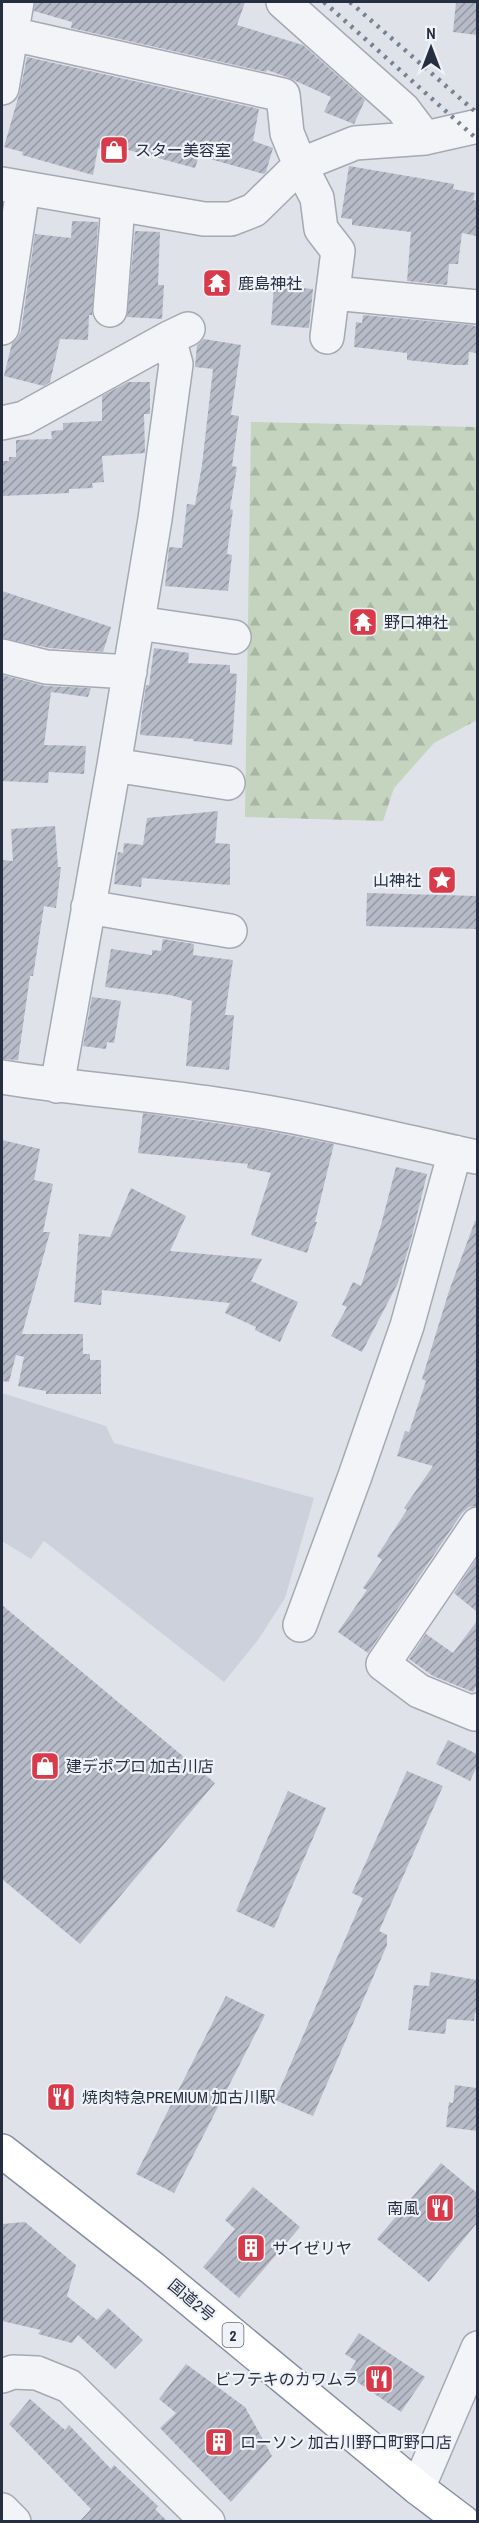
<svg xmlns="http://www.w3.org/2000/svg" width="479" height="2523" viewBox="0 0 479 2523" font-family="'Archivo Narrow','Noto Sans JP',sans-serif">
	<defs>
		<pattern id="forest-firs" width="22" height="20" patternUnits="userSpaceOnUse" patternTransform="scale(1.5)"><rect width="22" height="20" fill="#c4d4bf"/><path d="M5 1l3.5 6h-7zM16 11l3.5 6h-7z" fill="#a8b6a5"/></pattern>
		<pattern id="building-hatch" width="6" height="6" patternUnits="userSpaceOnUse" patternTransform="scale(1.5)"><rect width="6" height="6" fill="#b6bbc7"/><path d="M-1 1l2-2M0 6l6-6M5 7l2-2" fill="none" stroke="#9498a3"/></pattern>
	</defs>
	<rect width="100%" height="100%" fill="#dfe2e9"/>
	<path fill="#cdd1dc" d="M 2,1393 L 106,1426 L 114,1443 L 314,1498 L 285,1598 L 258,1640 L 224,1682 L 44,1541 L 31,1559 L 2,1541 Z"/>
	<path fill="url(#forest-firs)" d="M 251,422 L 477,427 L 477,720 L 434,743 L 394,788 L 383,821 L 245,817 Z"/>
	<path fill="url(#building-hatch)" d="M 35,2 L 245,2 L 237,25 L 303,45 L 365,100 L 354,124 L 324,112 L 331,97 L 287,77 L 267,70 L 266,72 L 71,28 L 72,22 L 34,11 Z
		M 456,2 L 477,2 L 477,35 L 453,32 Z
		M 27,57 L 259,109 L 253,141 L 273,148 L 266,172 L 264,174 L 199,156 L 195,168 L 106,144 L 106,150 L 98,148 L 93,175 L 22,155 L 23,152 L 4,147 L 20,91 Z
		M 349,166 L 454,184 L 453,189 L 475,193 L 473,200 L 477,201 L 477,236 L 462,233 L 458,264 L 449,264 L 447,285 L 407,281 L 411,232 L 352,225 L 352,219 L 341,218 Z
		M 72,221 L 98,222 L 92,315 L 89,315 L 88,340 L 60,339 L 50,382 L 44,386 L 4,376 L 12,343 L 17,339 L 21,331 L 35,234 L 71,238 Z
		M 135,231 L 160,232 L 158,285 L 164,285 L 162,319 L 127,317 Z
		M 274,286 L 313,289 L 309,328 L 271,325 Z
		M 363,315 L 472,325 L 477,327 L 477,353 L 469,352 L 468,365 L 454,365 L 407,360 L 407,353 L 354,347 L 356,322 L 362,323 Z
		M 204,339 L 241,345 L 231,415 L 239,416 L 232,466 L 237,467 L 230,509 L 233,510 L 227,554 L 232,555 L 228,591 L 165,586 L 169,547 L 182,548 L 187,504 L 195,505 L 202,465 L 213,369 L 195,367 L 197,345 Z
		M 128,382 L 150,382 L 150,414 L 144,414 L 145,453 L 102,456 L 104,482 L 92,483 L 93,488 L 69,489 L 69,493 L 2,496 L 2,461 L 9,461 L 9,457 L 16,457 L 16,440 L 52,439 L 51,431 L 63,430 L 63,423 L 102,421 L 102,396 Z
		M 2,591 L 111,627 L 103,652 L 49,648 L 2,638 Z
		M 154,648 L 189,653 L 188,663 L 230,665 L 230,673 L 237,674 L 232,745 L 193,741 L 193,739 L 140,735 L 142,713 L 146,685 L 149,685 Z
		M 2,675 L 45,686 L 91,688 L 88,697 L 51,692 L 44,745 L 86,746 L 84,774 L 49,772 L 48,783 L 2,781 Z
		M 218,811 L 215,843 L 230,844 L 230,885 L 142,878 L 141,887 L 114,884 L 118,852 L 123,853 L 124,843 L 143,845 L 147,818 Z
		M 55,826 L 58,867 L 61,867 L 56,908 L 44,906 L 33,976 L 30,976 L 18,1060 L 2,1059 L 2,860 L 13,861 L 11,829 Z
		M 367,893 L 477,896 L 477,929 L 366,926 Z
		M 163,939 L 194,944 L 193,955 L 233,960 L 225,1015 L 234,1015 L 229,1070 L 186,1066 L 192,1001 L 170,995 L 105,987 L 111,949 L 152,955 L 152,950 L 161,951 Z
		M 92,997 L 121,1001 L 114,1043 L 107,1042 L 106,1049 L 83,1046 Z
		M 143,1113 L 257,1129 L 334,1144 L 315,1222 L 317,1222 L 307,1253 L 251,1235 L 271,1173 L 247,1168 L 248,1164 L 138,1153 Z
		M 2,1140 L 40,1149 L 34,1180 L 53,1184 L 43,1232 L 50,1232 L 22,1334 L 83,1334 L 83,1354 L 90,1354 L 90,1360 L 101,1360 L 101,1394 L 46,1394 L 46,1391 L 18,1386 L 24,1357 L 16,1355 L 9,1382 L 2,1381 Z
		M 396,1167 L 427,1174 L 411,1240 L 398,1283 L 362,1352 L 331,1336 L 347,1307 L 342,1305 L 353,1282 L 361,1286 L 381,1225 Z
		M 131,1188 L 186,1216 L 170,1251 L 262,1259 L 251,1281 L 298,1302 L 280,1342 L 255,1330 L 256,1327 L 225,1313 L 230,1303 L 102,1290 L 101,1305 L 74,1302 L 79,1234 L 110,1237 Z
		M 475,1221 L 477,1221 L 477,1506 L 469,1507 L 462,1513 L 368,1653 L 338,1632 L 367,1590 L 363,1588 L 382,1560 L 377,1556 L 407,1510 L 404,1508 L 433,1466 L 397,1456 L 405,1431 L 409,1432 L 426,1381 L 422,1379 L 449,1291 Z
		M 477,1558 L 477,1612 L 454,1593 Z
		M 2,1605 L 215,1783 L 80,1944 L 2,1879 Z
		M 477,1621 L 477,1685 L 473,1692 L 433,1676 L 409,1659 L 426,1634 L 453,1653 Z
		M 448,1740 L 477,1754 L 477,1766 L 470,1781 L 436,1764 Z
		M 407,1771 L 443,1786 L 379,1931 L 387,1935 L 387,1945 L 313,2116 L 275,2100 L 363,1898 L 352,1893 Z
		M 288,1791 L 326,1808 L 274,1928 L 236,1911 Z
		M 431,1972 L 477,1980 L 477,2013 L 475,2013 L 474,2021 L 447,2019 L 445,2034 L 408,2030 L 414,1985 L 429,1986 Z
		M 226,1996 L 265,2015 L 174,2193 L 136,2174 Z
		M 455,2085 L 477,2088 L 477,2131 L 446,2127 L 449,2102 L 453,2103 Z
		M 441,2163 L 477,2193 L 477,2223 L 429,2282 L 377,2239 Z
		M 253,2187 L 300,2227 L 239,2298 L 203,2267 L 235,2229 L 225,2220 Z
		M 25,2222 L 76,2265 L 67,2296 L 97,2320 L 108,2308 L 143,2340 L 115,2369 L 78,2335 L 72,2343 L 38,2334 L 41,2330 L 2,2321 L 2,2224 Z
		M 359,2333 L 425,2377 L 401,2412 L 347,2375 L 356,2361 L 345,2354 Z
		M 186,2364 L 245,2407 L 272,2456 L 231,2502 L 160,2428 L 176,2413 L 159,2399 Z
		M 30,2399 L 65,2430 L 69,2425 L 111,2469 L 114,2465 L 158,2506 L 155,2509 L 168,2522 L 79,2522 L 91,2509 L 9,2424 Z"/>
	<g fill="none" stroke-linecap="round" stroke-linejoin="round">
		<g stroke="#a4a9b4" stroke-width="36">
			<path id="minor" d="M 283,2 L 403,109 L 425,138
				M 12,34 L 283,95 L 287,133 L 300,165 L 317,198 L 321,229 L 338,251 L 327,337
				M 2,88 L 17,2
				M 2,184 L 204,219 L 231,219 L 254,210 L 300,165 L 355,143 L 425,138 L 478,126
				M 334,293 L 478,307
				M 110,310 L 118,205
				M 2,328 L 23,189
				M 2,423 L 24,418 L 169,338
				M 138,623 L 234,637
				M 2,656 L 46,667 L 130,672
				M 114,765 L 228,783
				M 88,907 L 230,931
				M 2,1077 C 77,1089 153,1094 229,1106 C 312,1118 394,1139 476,1157
				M 57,1086 L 114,765 L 155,519 L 176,364 L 169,338 L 188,329
				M 478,1524 L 383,1664 L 419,1691 L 475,1714 L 478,1710
				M 300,1625 L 355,1476 L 407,1326 L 455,1152
				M 2,2376 L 13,2372 L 37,2373 L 69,2386 L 208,2522
				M 418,2488 L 478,2348
				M 2,2510 L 14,2522"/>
		</g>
		<g stroke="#858fa1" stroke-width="36">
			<path id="highway" d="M 2,2151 L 152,2268 L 418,2488 L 463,2522"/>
		</g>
		<use href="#minor" stroke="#f2f4f7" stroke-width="33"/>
		<use href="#highway" stroke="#fff" stroke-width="33"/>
		<path stroke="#778194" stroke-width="4.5" stroke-dasharray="3 6" stroke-linecap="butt" d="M 324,2 L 478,140
			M 350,2 L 478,114"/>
	</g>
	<defs>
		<g id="shop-square" transform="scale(1.5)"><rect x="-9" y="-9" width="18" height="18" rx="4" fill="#d93a4a" stroke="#eff2f7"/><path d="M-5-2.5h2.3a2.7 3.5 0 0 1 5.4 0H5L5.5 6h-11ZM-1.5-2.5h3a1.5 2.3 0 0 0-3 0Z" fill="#fff"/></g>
		<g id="temple-square" transform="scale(1.5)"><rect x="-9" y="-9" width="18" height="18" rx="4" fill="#d93a4a" stroke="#eff2f7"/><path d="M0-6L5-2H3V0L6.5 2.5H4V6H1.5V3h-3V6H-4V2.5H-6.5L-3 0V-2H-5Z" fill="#fff"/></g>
		<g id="sight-square" transform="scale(1.5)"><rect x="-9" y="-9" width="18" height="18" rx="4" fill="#d93a4a" stroke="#eff2f7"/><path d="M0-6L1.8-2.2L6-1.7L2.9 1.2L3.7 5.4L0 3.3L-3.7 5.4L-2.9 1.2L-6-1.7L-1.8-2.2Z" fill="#fff"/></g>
		<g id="restaurant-square" transform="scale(1.5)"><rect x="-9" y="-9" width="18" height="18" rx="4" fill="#d93a4a" stroke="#eff2f7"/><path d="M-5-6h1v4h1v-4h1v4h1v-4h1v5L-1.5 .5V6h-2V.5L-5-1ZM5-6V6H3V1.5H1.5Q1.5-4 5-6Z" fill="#fff"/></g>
		<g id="building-square" transform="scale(1.5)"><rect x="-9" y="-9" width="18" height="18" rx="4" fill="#d93a4a" stroke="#eff2f7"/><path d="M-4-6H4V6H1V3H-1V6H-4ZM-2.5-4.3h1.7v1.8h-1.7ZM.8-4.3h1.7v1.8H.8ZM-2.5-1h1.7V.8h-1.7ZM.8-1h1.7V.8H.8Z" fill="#fff"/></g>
	</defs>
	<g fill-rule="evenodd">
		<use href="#shop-square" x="114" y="150"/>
		<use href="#temple-square" x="217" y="283"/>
		<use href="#temple-square" x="363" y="622"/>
		<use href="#sight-square" x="442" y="880"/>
		<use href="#shop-square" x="45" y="1766"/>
		<use href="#restaurant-square" x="61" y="2097"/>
		<use href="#restaurant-square" x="440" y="2208"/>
		<use href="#building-square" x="251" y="2248"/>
		<use href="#restaurant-square" x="379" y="2379"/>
		<use href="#building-square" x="219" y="2442"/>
	</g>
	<g text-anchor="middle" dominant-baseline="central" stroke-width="4.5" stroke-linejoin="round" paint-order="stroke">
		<rect fill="#eff2f7" stroke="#626a78" stroke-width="1.5" x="222.5" y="2323" width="21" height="24" rx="4.5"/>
		<g font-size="15" font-weight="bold" fill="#262f42">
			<text x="233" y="2335">2</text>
		</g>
		<g font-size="16" fill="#262f42" stroke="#eff2f7" text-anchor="start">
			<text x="135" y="150">スター美容室</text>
			<text x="238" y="283">鹿島神社</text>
			<text x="384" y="622">野口神社</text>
			<text x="421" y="880" text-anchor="end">山神社</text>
			<text x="66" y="1766">建デポプロ 加古川店</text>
			<text x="82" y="2097">焼肉特急PREMIUM 加古川駅</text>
			<text x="419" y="2208" text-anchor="end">南風</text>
			<text x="272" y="2248">サイゼリヤ</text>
			<text x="358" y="2379" text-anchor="end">ビフテキのカワムラ</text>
			<text x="240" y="2442">ローソン 加古川野口町野口店</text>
		</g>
		<g font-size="16" fill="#262f42" stroke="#eff2f7">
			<text transform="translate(192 2300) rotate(40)">国道2号</text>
		</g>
	</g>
	<rect width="479" height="2523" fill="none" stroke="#262f42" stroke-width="6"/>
	<g transform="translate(431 48)" stroke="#eff2f7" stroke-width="4.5" paint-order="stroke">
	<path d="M0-4.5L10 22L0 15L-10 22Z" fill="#262f42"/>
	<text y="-9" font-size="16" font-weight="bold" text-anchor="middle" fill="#262f42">N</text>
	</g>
</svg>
